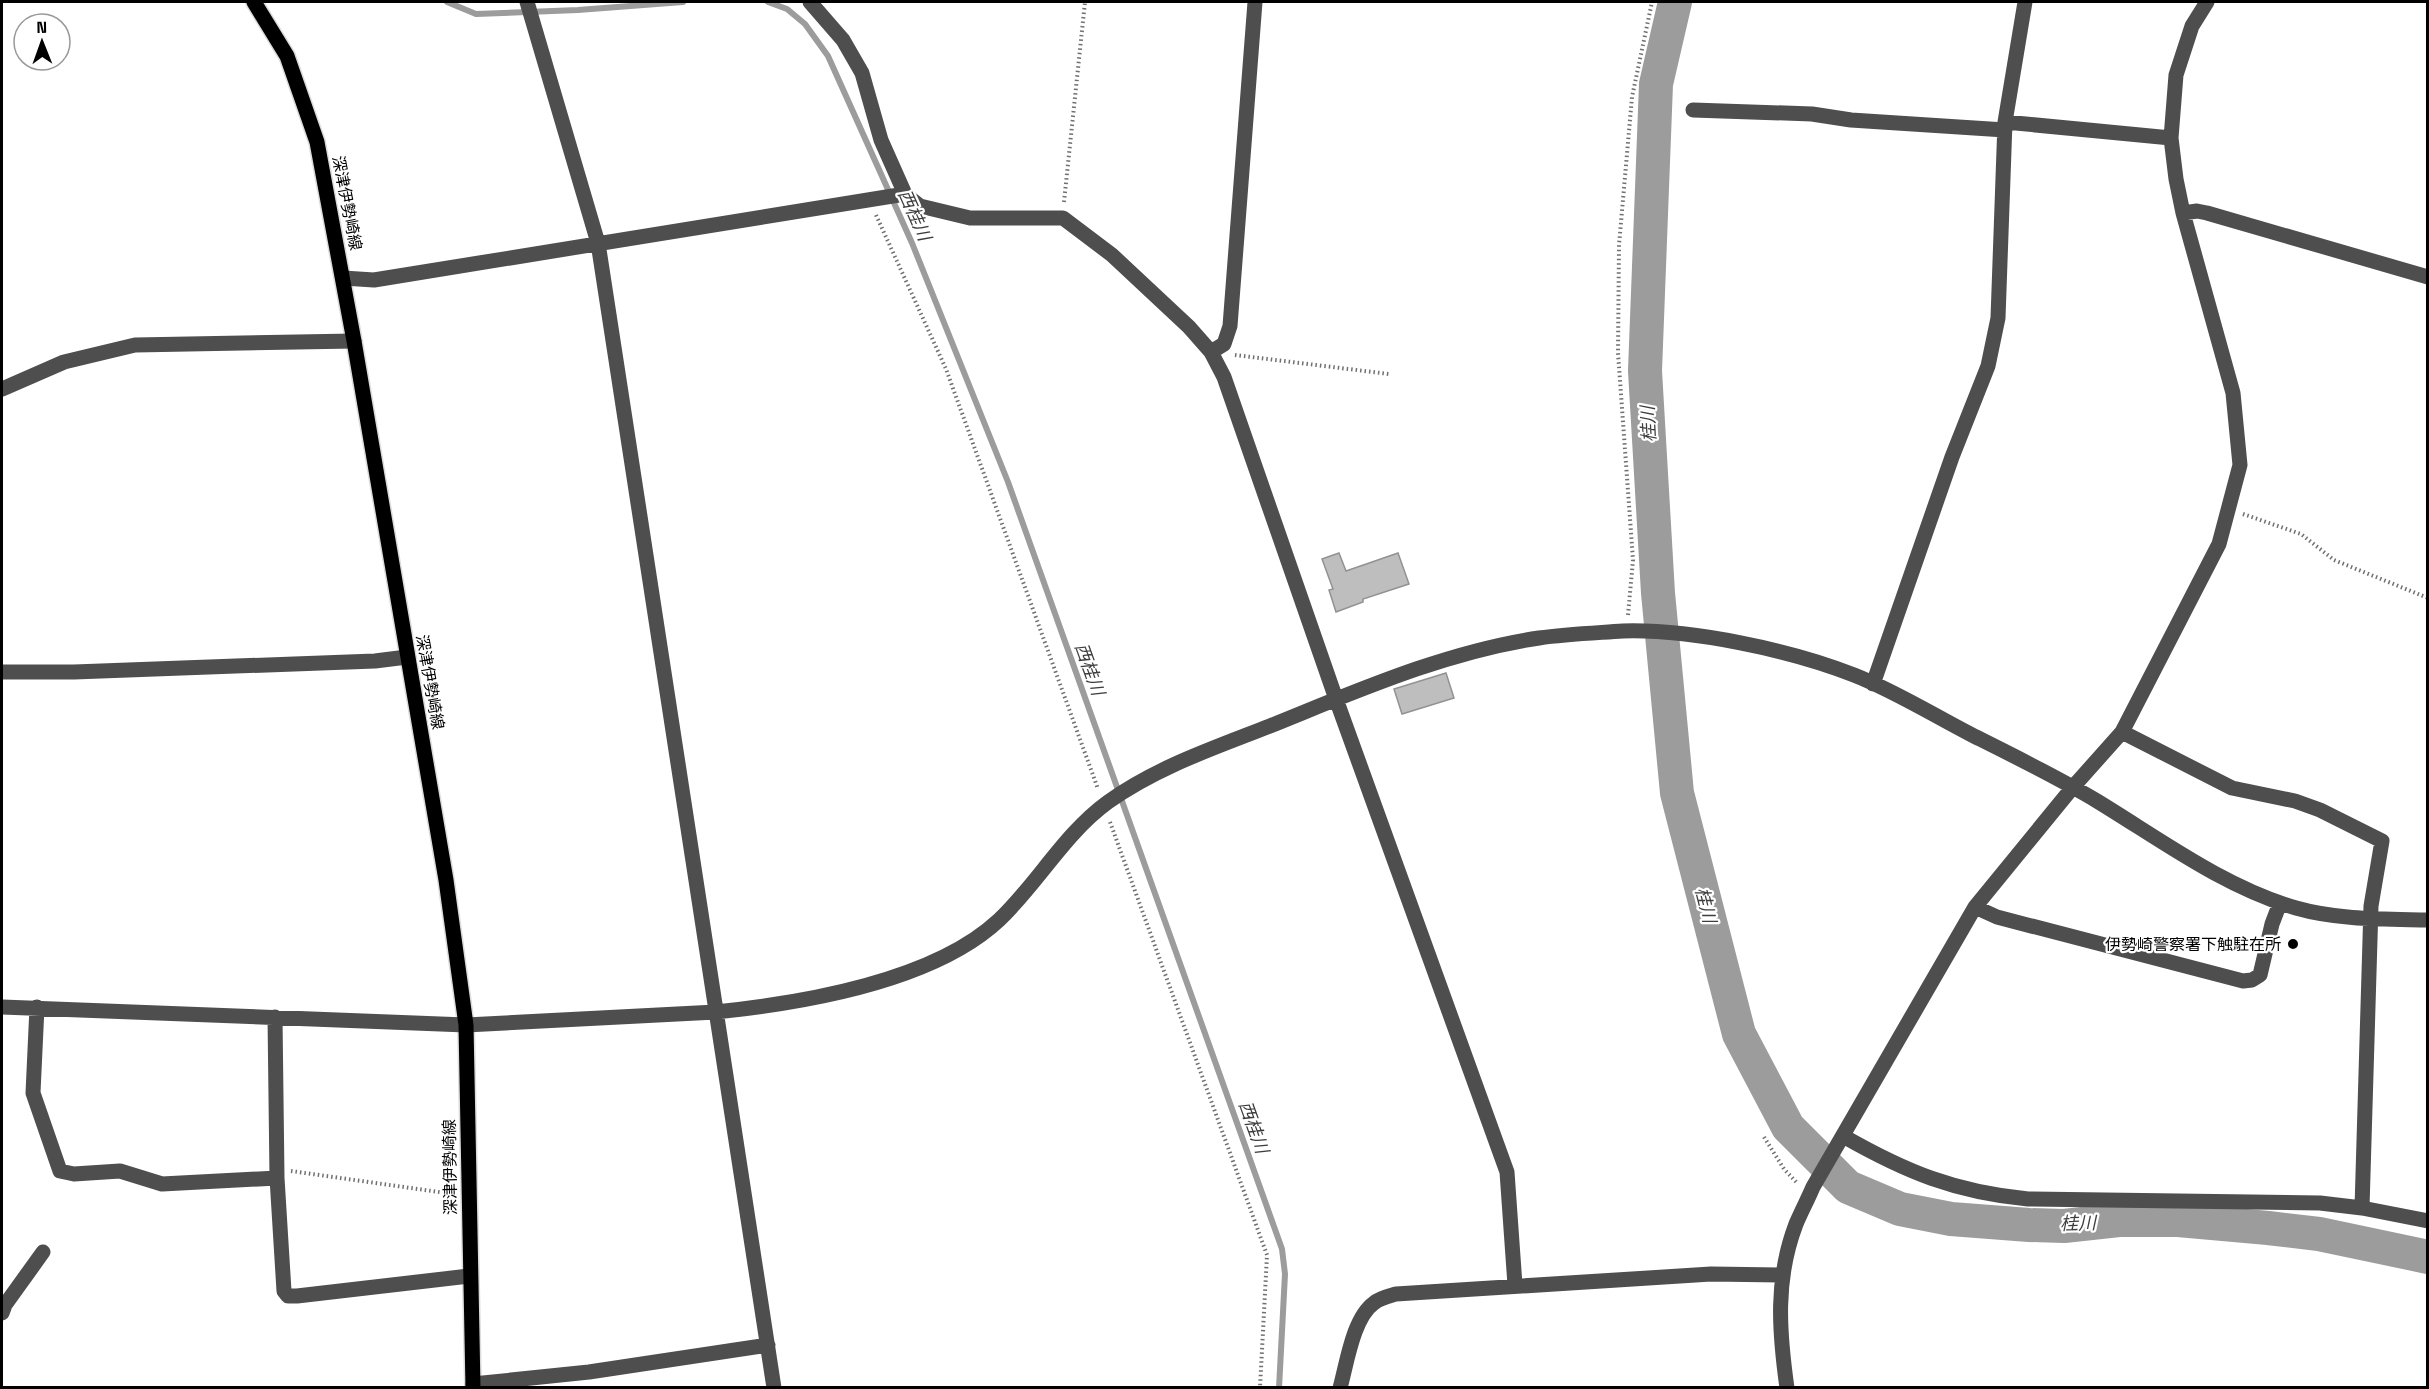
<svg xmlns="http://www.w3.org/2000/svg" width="2429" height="1389" viewBox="0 0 2429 1389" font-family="'Space Grotesk','Noto Sans JP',sans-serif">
	<rect width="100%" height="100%" fill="#fff"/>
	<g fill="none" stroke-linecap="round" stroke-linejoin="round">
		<path stroke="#9c9c9c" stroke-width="6" d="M 447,2 L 476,14 L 578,10 L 683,2
			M 768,2 L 787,9 L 805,24 L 828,56 L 912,243 L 1008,482 L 1282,1249 L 1285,1274 L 1279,1388"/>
		<path stroke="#9c9c9c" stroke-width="34" d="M 1675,2 L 1656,84 L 1645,371 L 1658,593 L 1677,793 L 1739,1034 L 1788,1127 L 1848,1187 L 1900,1209 L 1951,1219 L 2029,1225 L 2064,1226 L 2119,1220 L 2178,1220 L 2268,1228 L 2319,1234 L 2428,1257"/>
	</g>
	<path fill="#bebebe" stroke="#929292" stroke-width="1.5" d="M 1339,553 L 1346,571 L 1398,553 L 1409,584 L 1363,599 L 1363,602 L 1336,612 L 1329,590 L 1333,589 L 1322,559 Z
		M 1446,673 L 1454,698 L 1402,714 L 1394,689 Z"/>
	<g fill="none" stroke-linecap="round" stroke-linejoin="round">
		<g stroke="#dbdbdb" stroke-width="18">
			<path id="major" d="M 254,2 L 287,56 L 317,142 L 354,341 L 446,880 L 466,1025 L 473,1388"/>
		</g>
		<path stroke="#707070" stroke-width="4" stroke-dasharray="1.5 3" stroke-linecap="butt" d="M 1064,202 L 1085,2
			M 876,215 L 946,369 L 1098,789
			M 1235,355 L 1389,374
			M 2243,514 L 2301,534 L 2334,560 L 2428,598
			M 1628,615 L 1633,560 L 1618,353 L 1619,245 L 1632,97 L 1652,2
			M 1110,822 L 1267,1255 L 1260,1388
			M 1764,1137 L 1784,1169 L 1798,1184
			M 291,1171 L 453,1194"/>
		<path stroke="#4e4e4e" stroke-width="15" d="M 527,2 L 598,243 L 774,1388
			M 810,2 L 843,40 L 862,73 L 881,140 L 905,194
			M 1693,110 L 1812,114 L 1851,120 L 2005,130
			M 2005,122 L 2171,138
			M 2183,213 L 2197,211 L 2207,213 L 2428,277
			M 343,278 L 374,280 L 905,194 L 920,206 L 970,218 L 1063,218 L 1112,255 L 1189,327 L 1211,352 L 1224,377 L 1336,699 L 1507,1172 L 1515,1285
			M 1211,352 L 1224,344 L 1230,326 L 1255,2
			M 2,389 L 64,362 L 135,345 L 354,341
			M 2,672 L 74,672 L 375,661 L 407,657
			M 1873,684 L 1952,457 L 1988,366 L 1998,318 L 2005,122 L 2025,2
			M 2122,732 L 2232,788 L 2295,801 L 2320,810 L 2382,841 L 2371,906 L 2362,1208
			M 1975,907 L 1997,917 L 2243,981 L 2252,980 L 2260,975 L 2272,924 L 2280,903
			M 2,1007 L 466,1025 L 716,1012 C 803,1003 934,981 999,920 C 1038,883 1064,834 1108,802 C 1157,767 1214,748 1270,726 C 1357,691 1445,652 1539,638 C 1567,634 1595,633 1623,631 C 1691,629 1791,650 1854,675 C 1895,691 1933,715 1972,735 C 2014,756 2057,777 2097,801 C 2161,840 2224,887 2296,908 C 2338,920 2384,919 2428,920
			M 37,1007 L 33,1093 L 60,1171 L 74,1174 L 120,1171 L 162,1184 L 277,1178
			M 275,1017 L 277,1178 L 284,1291 L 288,1296 L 297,1296 L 469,1276
			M 1843,1136 C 1906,1172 1955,1192 2028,1199 L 2320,1203 L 2362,1208 L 2428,1221
			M 2,1313 L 5,1305 L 43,1252
			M 473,1384 L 589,1372 L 768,1345
			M 1340,1388 C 1347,1363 1353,1318 1374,1303 C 1380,1298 1389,1296 1396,1294 L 1711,1274 L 1781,1275
			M 1787,1388 C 1779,1331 1775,1279 1796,1224 C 1801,1212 1808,1199 1813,1187 L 1975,907 L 2073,787 L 2122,732 L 2219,544 L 2240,465 L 2233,393 L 2183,213 L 2176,179 L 2171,138 L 2176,75 L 2192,26 L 2207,2"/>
		<use href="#major" stroke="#000" stroke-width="15"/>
	</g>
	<circle fill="#000" stroke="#fff" stroke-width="2" cx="2293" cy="944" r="6"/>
	<g text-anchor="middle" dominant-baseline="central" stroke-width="4.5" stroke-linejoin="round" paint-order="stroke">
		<g font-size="16" fill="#000" stroke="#fff">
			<text transform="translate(347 203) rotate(79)">深津伊勢崎線</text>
			<text transform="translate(430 682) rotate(80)">深津伊勢崎線</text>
			<text transform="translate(450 1167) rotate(-91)">深津伊勢崎線</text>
		</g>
		<g font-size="16" fill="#000" stroke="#fff" text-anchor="end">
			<text x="2281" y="944">伊勢崎警察署下触駐在所</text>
		</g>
		<g font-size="18" font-style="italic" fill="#3d3d3d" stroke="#fff">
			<text transform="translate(915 215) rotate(66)">西桂川</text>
			<text transform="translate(1648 424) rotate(-93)">桂川</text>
			<text transform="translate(1090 669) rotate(70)">西桂川</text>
			<text transform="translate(1706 905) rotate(76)">桂川</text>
			<text transform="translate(1254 1127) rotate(70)">西桂川</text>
			<text transform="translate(2078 1223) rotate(-2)">桂川</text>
		</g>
	</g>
	<rect width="2429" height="1389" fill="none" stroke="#000000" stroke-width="6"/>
	<g transform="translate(42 42) rotate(359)"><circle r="28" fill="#ffffff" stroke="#999999" stroke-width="1.5"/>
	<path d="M0-4.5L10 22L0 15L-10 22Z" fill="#000000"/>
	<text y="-9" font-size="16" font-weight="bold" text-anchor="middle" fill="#000000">N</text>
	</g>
</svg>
